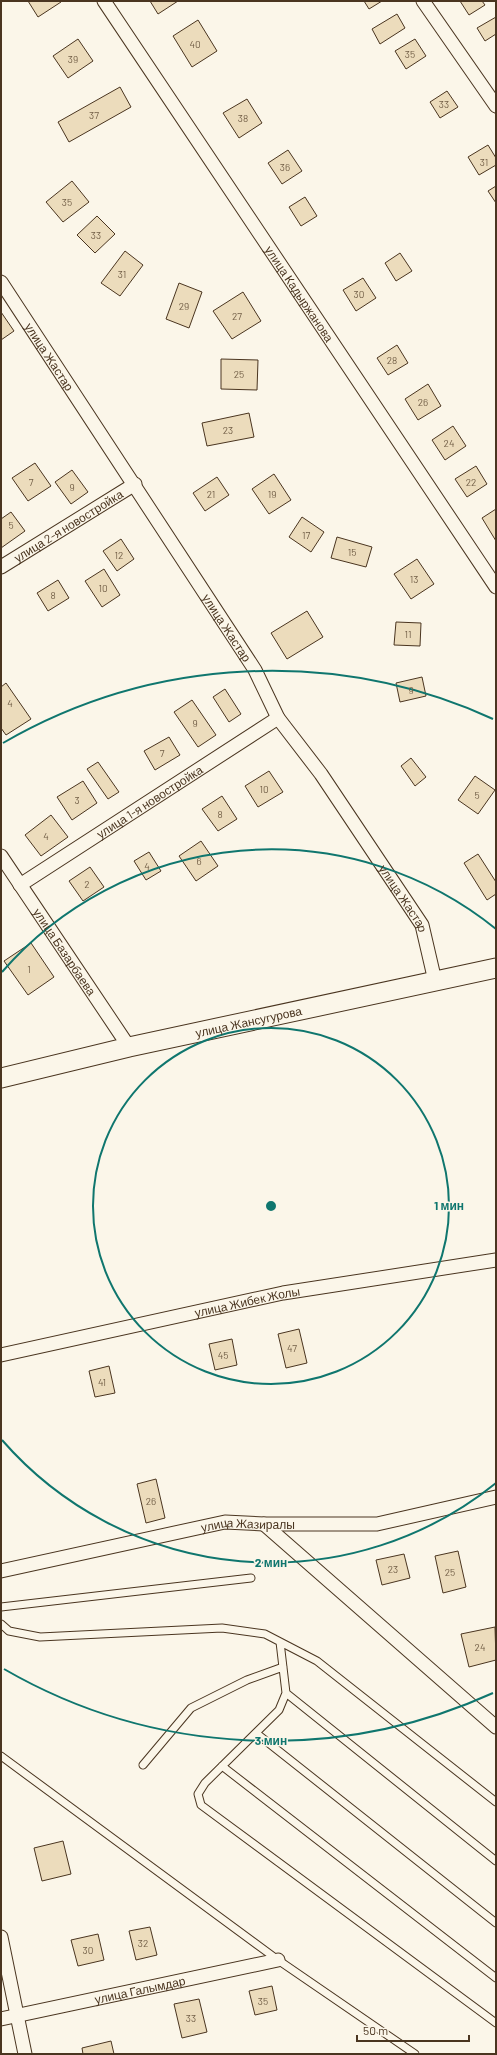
<svg xmlns="http://www.w3.org/2000/svg" width="497" height="2055" viewBox="0 0 497 2055" font-family="Barlow,sans-serif">
	<rect width="100%" height="100%" fill="#fbf6e9"/>
	<path fill="#ecdcbc" stroke="#4a3520" d="M 28,1 L 60,1 L 61,2 L 38,17 Z
		M 150,1 L 178,1 L 158,14 Z
		M 364,1 L 382,1 L 369,9 Z
		M 460,1 L 482,1 L 485,5 L 469,15 Z
		M 397,14 L 405,28 L 380,44 L 372,29 Z
		M 496,17 L 496,34 L 485,41 L 477,28 Z
		M 198,20 L 217,51 L 192,67 L 173,36 Z
		M 78,39 L 93,61 L 68,78 L 53,56 Z
		M 415,39 L 426,56 L 406,69 L 395,51 Z
		M 120,87 L 131,107 L 69,142 L 58,122 Z
		M 447,91 L 458,107 L 440,118 L 430,102 Z
		M 247,99 L 262,123 L 239,138 L 223,113 Z
		M 488,145 L 496,158 L 496,165 L 479,175 L 468,157 Z
		M 288,150 L 302,171 L 282,184 L 268,163 Z
		M 72,181 L 89,202 L 63,222 L 46,202 Z
		M 496,186 L 496,203 L 488,191 Z
		M 305,197 L 317,216 L 301,226 L 289,207 Z
		M 97,216 L 115,234 L 95,253 L 77,235 Z
		M 125,251 L 143,265 L 120,296 L 101,283 Z
		M 400,253 L 412,271 L 396,281 L 385,263 Z
		M 363,278 L 376,298 L 356,311 L 343,290 Z
		M 179,283 L 202,292 L 189,328 L 166,319 Z
		M 243,292 L 261,321 L 232,339 L 213,311 Z
		M 1,312 L 14,331 L 1,340 Z
		M 397,345 L 408,363 L 388,375 L 377,358 Z
		M 221,359 L 258,360 L 257,390 L 221,389 Z
		M 428,384 L 441,406 L 418,420 L 405,399 Z
		M 249,413 L 254,437 L 207,446 L 202,423 Z
		M 453,426 L 466,446 L 445,460 L 432,440 Z
		M 35,463 L 51,486 L 28,501 L 12,478 Z
		M 476,466 L 487,484 L 467,497 L 455,479 Z
		M 72,470 L 88,492 L 71,504 L 55,482 Z
		M 274,474 L 291,500 L 269,514 L 252,489 Z
		M 217,477 L 229,495 L 205,511 L 193,493 Z
		M 496,509 L 496,541 L 482,518 Z
		M 11,512 L 25,531 L 1,548 L 1,519 Z
		M 302,517 L 324,532 L 311,552 L 289,537 Z
		M 337,537 L 372,547 L 366,567 L 331,558 Z
		M 121,539 L 134,559 L 117,571 L 103,551 Z
		M 417,559 L 434,584 L 411,599 L 394,574 Z
		M 104,569 L 120,595 L 102,607 L 85,581 Z
		M 58,580 L 69,598 L 48,611 L 37,593 Z
		M 307,611 L 323,637 L 287,659 L 271,633 Z
		M 396,622 L 421,623 L 420,646 L 394,645 Z
		M 422,677 L 426,696 L 400,702 L 396,683 Z
		M 6,683 L 31,719 L 6,735 L 1,728 L 1,687 Z
		M 225,689 L 241,714 L 229,722 L 213,697 Z
		M 192,700 L 216,735 L 198,747 L 174,712 Z
		M 169,737 L 180,755 L 155,770 L 144,751 Z
		M 411,758 L 426,777 L 415,786 L 401,766 Z
		M 98,762 L 119,792 L 108,799 L 87,769 Z
		M 269,771 L 283,792 L 258,807 L 245,786 Z
		M 475,776 L 495,790 L 478,814 L 458,800 Z
		M 83,781 L 97,803 L 72,820 L 57,797 Z
		M 222,796 L 237,819 L 218,831 L 202,809 Z
		M 51,815 L 68,837 L 41,856 L 25,835 Z
		M 201,841 L 218,866 L 196,881 L 179,856 Z
		M 149,852 L 161,871 L 146,880 L 134,861 Z
		M 478,854 L 496,882 L 496,894 L 487,900 L 464,863 Z
		M 90,867 L 104,887 L 83,901 L 69,881 Z
		M 31,943 L 54,977 L 28,995 L 4,961 Z
		M 299,1329 L 307,1363 L 286,1368 L 278,1334 Z
		M 232,1339 L 237,1365 L 215,1370 L 209,1344 Z
		M 109,1366 L 115,1393 L 95,1397 L 89,1371 Z
		M 156,1479 L 165,1518 L 146,1523 L 137,1484 Z
		M 458,1551 L 466,1587 L 443,1593 L 435,1556 Z
		M 404,1554 L 410,1578 L 382,1585 L 376,1560 Z
		M 495,1627 L 496,1660 L 469,1667 L 461,1634 Z
		M 63,1841 L 71,1874 L 42,1881 L 34,1848 Z
		M 150,1927 L 157,1955 L 136,1960 L 129,1931 Z
		M 98,1934 L 104,1960 L 78,1966 L 71,1940 Z
		M 272,1986 L 277,2010 L 255,2015 L 249,1991 Z
		M 199,1999 L 207,2032 L 182,2038 L 174,2004 Z
		M 111,2041 L 114,2054 L 83,2054 L 82,2048 Z"/>
	<g fill="none" stroke-linecap="round" stroke-linejoin="round">
		<g stroke="#4a3520" stroke-width="9">
			<path id="lane" d="M 1,1607 L 251,1578
				M 1,1624 L 9,1631 L 40,1637 L 222,1628 L 265,1634 L 317,1661 L 496,1802
				M 280,1642 L 286,1693 L 279,1710 L 205,1783 L 198,1794 L 201,1805 L 496,2023
				M 286,1693 L 496,1861
				M 256,1733 L 496,1923
				M 1,1756 L 278,1960 L 415,2054
				M 143,1765 L 191,1708 L 247,1680 L 283,1667
				M 222,1766 L 496,1978"/>
		</g>
		<g stroke="#4a3520" stroke-width="15">
			<g id="street">
				<path id="s1" d="M 104,1 L 496,587"/>
				<path d="M 423,1 L 496,106"/>
				<path id="s2" d="M 1,282 L 255,670 L 278,718 L 321,774 L 422,925 L 435,981"/>
				<path id="s3" d="M 1,567 L 135,484"/>
				<path id="s4" d="M 1,856 L 129,1047"/>
				<path id="s5" d="M 20,885 L 278,718"/>
				<path id="s6" d="M 1,1355 L 283,1293 L 496,1260"/>
				<path d="M 264,1524 L 496,1727"/>
				<path id="s7" d="M 1,1571 L 225,1522 L 264,1524 L 377,1524 L 496,1497"/>
				<path d="M 1,1937 L 25,2054"/>
				<path id="s8" d="M 1,2019 L 278,1960"/>
			</g>
		</g>
		<g stroke="#4a3520" stroke-width="21">
			<g id="secondary">
				<path id="s9" d="M 1,1078 L 129,1047 L 496,968"/>
			</g>
		</g>
		<use href="#lane" stroke="#fbf6e9" stroke-width="7"/>
		<use href="#street" stroke="#fbf6e9" stroke-width="13"/>
		<use href="#secondary" stroke="#fbf6e9" stroke-width="19"/>
	</g>
	<g fill="none" stroke="#0f766e" stroke-width="2">
		<circle cx="271" cy="1206" r="178"/>
		<path d="M496 1483A357 357 0 0 1 2 1440M2 972A357 357 0 0 1 496 929"/>
		<path d="M493 1693A535 535 0 0 1 4 1669M3 743A535 535 0 0 1 493 719"/>
	</g>
	<g text-anchor="middle" dominant-baseline="central" stroke-width="3" stroke-linejoin="round" paint-order="stroke">
		<g font-size="10" fill="#725f47">
			<text x="195" y="44">40</text>
			<text x="410" y="54">35</text>
			<text x="73" y="59">39</text>
			<text x="444" y="104">33</text>
			<text x="94" y="115">37</text>
			<text x="243" y="118">38</text>
			<text x="484" y="162">31</text>
			<text x="285" y="167">36</text>
			<text x="67" y="202">35</text>
			<text x="96" y="235">33</text>
			<text x="122" y="274">31</text>
			<text x="359" y="294">30</text>
			<text x="184" y="306">29</text>
			<text x="237" y="316">27</text>
			<text x="392" y="360">28</text>
			<text x="239" y="374">25</text>
			<text x="423" y="402">26</text>
			<text x="228" y="430">23</text>
			<text x="449" y="443">24</text>
			<text x="31" y="482">7</text>
			<text x="471" y="482">22</text>
			<text x="72" y="487">9</text>
			<text x="211" y="494">21</text>
			<text x="272" y="494">19</text>
			<text x="11" y="525">5</text>
			<text x="306" y="535">17</text>
			<text x="352" y="552">15</text>
			<text x="119" y="555">12</text>
			<text x="414" y="579">13</text>
			<text x="103" y="588">10</text>
			<text x="53" y="595">8</text>
			<text x="408" y="634">11</text>
			<text x="411" y="690">9</text>
			<text x="10" y="703">4</text>
			<text x="195" y="723">9</text>
			<text x="162" y="753">7</text>
			<text x="264" y="789">10</text>
			<text x="477" y="795">5</text>
			<text x="77" y="800">3</text>
			<text x="220" y="814">8</text>
			<text x="46" y="836">4</text>
			<text x="199" y="861">6</text>
			<text x="147" y="866">4</text>
			<text x="87" y="884">2</text>
			<text x="29" y="969">1</text>
			<text x="292" y="1348">47</text>
			<text x="223" y="1355">45</text>
			<text x="102" y="1382">41</text>
			<text x="151" y="1501">26</text>
			<text x="393" y="1569">23</text>
			<text x="450" y="1572">25</text>
			<text x="480" y="1647">24</text>
			<text x="143" y="1943">32</text>
			<text x="88" y="1950">30</text>
			<text x="263" y="2001">35</text>
			<text x="191" y="2018">33</text>
		</g>
		<g font-size="12" fill="#4a3520" stroke="#fbf6e9">
			<text stroke="none"><textPath href="#s1" startOffset="352">улица Кадыржанова</textPath></text>
			<text stroke="none"><textPath href="#s2" startOffset="89">улица Жастар</textPath></text>
			<text stroke="none"><textPath href="#s3" startOffset="79">улица 2-я новостройка</textPath></text>
			<text stroke="none"><textPath href="#s2" startOffset="413">улица Жастар</textPath></text>
			<text stroke="none"><textPath href="#s5" startOffset="154">улица 1-я новостройка</textPath></text>
			<text stroke="none"><textPath href="#s2" startOffset="737">улица Жастар</textPath></text>
			<text stroke="none"><textPath href="#s4" startOffset="115">улица Базарбаева</textPath></text>
			<text stroke="none"><textPath href="#s9" startOffset="254">улица Жансугурова</textPath></text>
			<text stroke="none"><textPath href="#s6" startOffset="252">улица Жибек Жолы</textPath></text>
			<text stroke="none"><textPath href="#s7" startOffset="252">улица Жазиралы</textPath></text>
			<text stroke="none"><textPath href="#s8" startOffset="142">улица Галымдар</textPath></text>
		</g>
	</g>
	<circle cx="271" cy="1206" r="6" fill="#0f766e" stroke="#fbf6e9" stroke-width="2"/>
	<g font-size="12" text-anchor="middle" font-weight="bold" fill="#0f766e" stroke="#fbf6e9" stroke-width="3" stroke-linejoin="round" paint-order="stroke">
		<text x="449" y="1210">1 мин</text>
		<text x="271" y="1567">2 мин</text>
		<text x="271" y="1745">3 мин</text>
	</g>
	<rect width="497" height="2055" fill="none" stroke="#4a3520" stroke-width="4"/>
	<path d="M357 2035v6h112v-6" fill="none" stroke="#4a3520" stroke-width="2"/>
	<text x="363" y="2035" font-size="12" fill="#4a3520" stroke="#fbf6e9" stroke-width="3" paint-order="stroke">50 m</text>
</svg>
